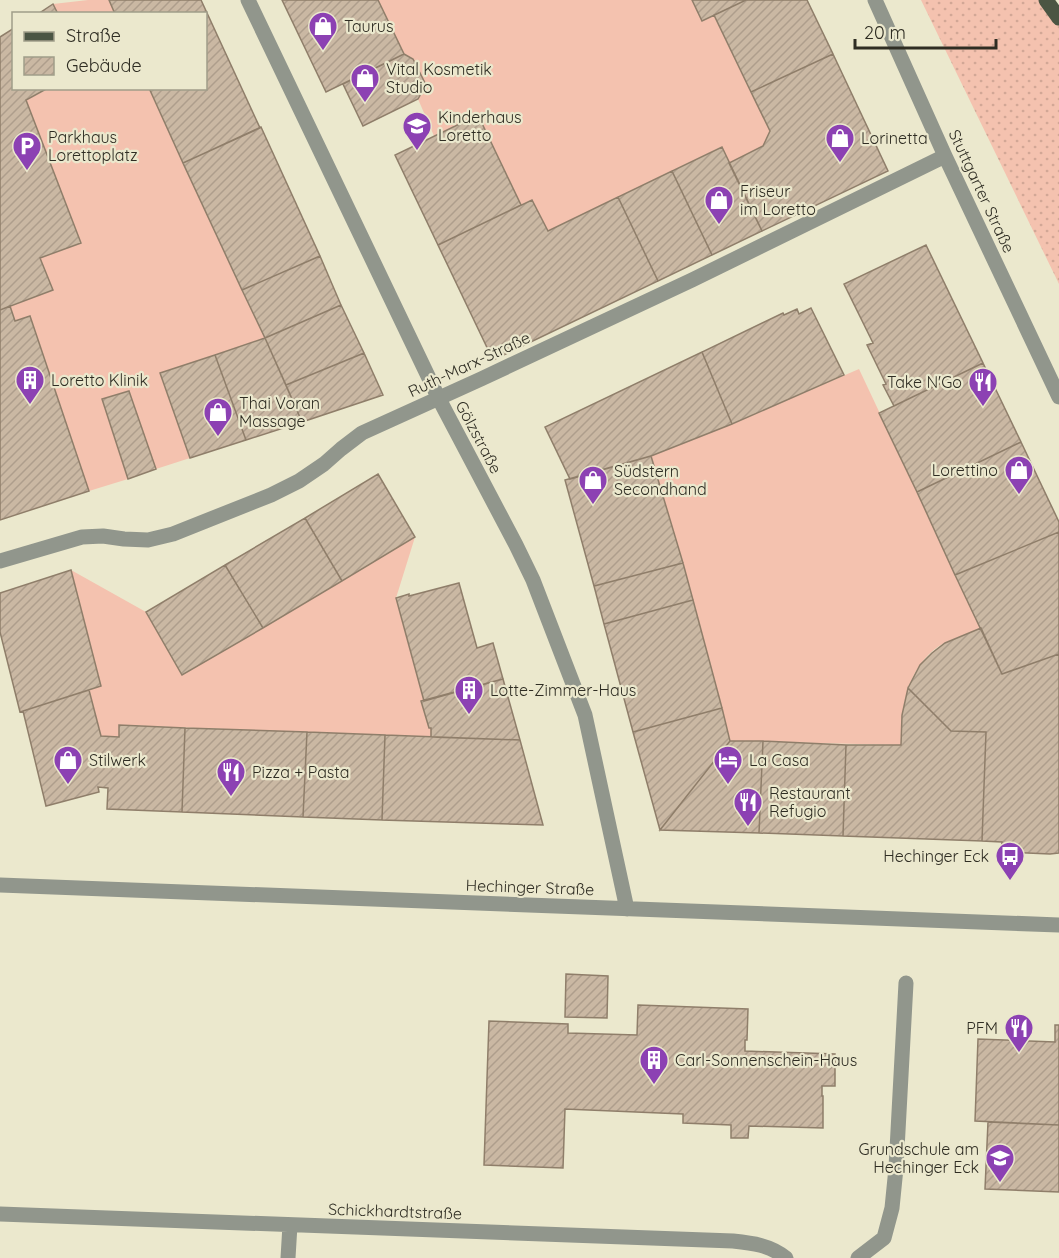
<svg xmlns="http://www.w3.org/2000/svg" width="1059" height="1258" viewBox="0 0 1059 1258" font-family="Quicksand,sans-serif">
	<defs>
		<pattern id="grass-dots" width="8" height="8" patternUnits="userSpaceOnUse" patternTransform="scale(1.5)"><rect width="8" height="8" fill="#f4c2af"/><path d="M2 2h.1M6 6h.1" fill="none" stroke="#d2a796" stroke-width="1.8" stroke-linecap="round"/></pattern>
		<pattern id="building-hatch" width="6" height="6" patternUnits="userSpaceOnUse" patternTransform="scale(1.5)"><rect width="6" height="6" fill="#cab8a3"/><path d="M-1 1l2-2M0 6l6-6M5 7l2-2" fill="none" stroke="#ae9e8c"/></pattern>
	</defs>
	<rect width="100%" height="100%" fill="#ebe8cd"/>
	<path fill="url(#grass-dots)" d="M 921,0 L 1046,0 L 1059,18 L 1059,284 Z"/>
	<path fill="#f4c2af" d="M 88,0 L 109,0 L 115,13 L 58,13 L 53,4 Z
		M 378,0 L 692,0 L 702,21 L 714,15 L 770,131 L 763,146 L 729,163 L 721,147 L 548,231 L 532,200 L 521,205 L 478,115 L 434,136 L 418,99 L 426,85 L 413,59 L 404,54 Z
		M 48,89 L 149,89 L 265,338 L 160,374 L 190,458 L 156,469 L 129,391 L 102,399 L 128,479 L 89,491 L 30,316 L 15,321 L 10,306 L 52,290 L 40,258 L 81,243 L 26,100 Z
		M 859,369 L 981,628 C 970,633 957,637 946,642 C 908,662 900,707 901,745 L 730,741 L 651,456 L 732,424 Z
		M 415,537 L 396,598 L 424,701 L 421,702 L 429,728 L 431,728 L 431,737 L 120,725 L 119,737 L 101,736 L 89,690 L 101,685 L 71,570 L 146,612 L 182,675 Z"/>
	<path fill="url(#building-hatch)" stroke="#8f7e6a" stroke-width="1.5" d="M 109,0 L 201,0 L 260,128 L 183,163 L 149,88 L 206,88 L 206,14 L 115,14 Z
		M 282,0 L 378,0 L 404,54 L 326,92 Z
		M 692,0 L 746,0 L 702,21 Z
		M 746,0 L 807,0 L 833,54 L 751,92 L 714,15 Z
		M 53,4 L 58,14 L 38,14 Z
		M 14,28 L 14,88 L 48,88 L 26,100 L 81,243 L 40,258 L 53,290 L 0,310 L 0,37 Z
		M 404,54 L 413,59 L 426,85 L 418,99 L 363,126 L 343,84 Z
		M 833,54 L 888,171 L 762,231 L 729,163 L 763,146 L 770,131 L 751,92 Z
		M 478,115 L 521,205 L 438,245 L 395,155 Z
		M 261,127 L 320,256 L 242,290 L 183,163 Z
		M 722,147 L 762,231 L 712,255 L 672,171 Z
		M 672,171 L 712,255 L 658,281 L 618,197 Z
		M 618,197 L 658,281 L 493,360 L 438,245 L 532,200 L 548,231 Z
		M 926,245 L 983,363 L 894,406 L 883,385 L 886,384 L 867,345 L 873,343 L 844,284 Z
		M 320,256 L 341,305 L 265,338 L 242,290 Z
		M 341,305 L 364,353 L 286,385 L 265,338 Z
		M 10,306 L 15,321 L 30,316 L 89,491 L 0,520 L 0,310 Z
		M 811,308 L 844,375 L 732,424 L 702,352 L 783,313 L 784,315 L 797,309 L 799,314 Z
		M 265,338 L 302,422 L 246,440 L 215,355 Z
		M 702,352 L 732,424 L 651,456 L 570,479 L 545,427 Z
		M 364,353 L 383,395 L 302,422 L 286,385 Z
		M 215,355 L 246,440 L 190,458 L 160,373 Z
		M 983,363 L 1021,442 L 917,492 L 879,413 Z
		M 129,391 L 156,469 L 128,479 L 102,399 Z
		M 1021,442 L 1059,522 L 1059,532 L 955,575 L 917,492 Z
		M 651,456 L 683,563 L 594,586 L 565,480 Z
		M 378,474 L 415,537 L 342,581 L 305,518 Z
		M 305,518 L 342,581 L 263,628 L 225,565 Z
		M 1059,532 L 1059,654 L 1002,674 L 955,575 Z
		M 683,563 L 693,600 L 604,624 L 594,586 Z
		M 225,565 L 263,628 L 182,675 L 146,612 Z
		M 71,570 L 101,686 L 20,712 L 0,632 L 0,593 Z
		M 459,583 L 477,648 L 493,643 L 503,679 L 424,701 L 396,598 L 409,594 L 409,596 Z
		M 693,600 L 722,708 L 633,732 L 604,624 Z
		M 981,628 L 1002,674 L 1059,654 L 1059,853 L 1050,854 L 1001,852 L 1002,842 L 982,841 L 986,732 L 951,731 L 908,688 L 920,665 L 932,653 L 945,643 Z
		M 503,679 L 520,740 L 431,737 L 431,728 L 429,728 L 421,701 Z
		M 908,688 L 951,731 L 986,732 L 982,841 L 843,836 L 846,745 L 901,745 L 902,715 Z
		M 89,690 L 101,736 L 119,737 L 119,725 L 185,728 L 182,812 L 107,809 L 108,788 L 98,787 L 99,792 L 46,806 L 23,711 Z
		M 722,708 L 730,741 L 660,830 L 633,732 Z
		M 185,728 L 307,732 L 303,817 L 182,812 Z
		M 307,732 L 385,735 L 382,820 L 303,817 Z
		M 385,735 L 520,740 L 543,825 L 382,820 Z
		M 730,741 L 763,741 L 759,833 L 660,830 Z
		M 763,741 L 846,745 L 843,836 L 759,833 Z
		M 566,974 L 608,976 L 607,1018 L 565,1017 Z
		M 638,1005 L 748,1009 L 747,1040 L 745,1040 L 745,1051 L 835,1054 L 835,1086 L 822,1086 L 822,1096 L 823,1096 L 823,1128 L 749,1126 L 748,1138 L 731,1138 L 731,1125 L 683,1123 L 683,1114 L 565,1109 L 563,1168 L 484,1165 L 489,1021 L 568,1024 L 568,1033 L 637,1035 Z
		M 1055,1025 L 1059,1025 L 1059,1125 L 975,1121 L 978,1039 L 1055,1042 Z
		M 988,1122 L 1059,1125 L 1059,1192 L 985,1189 Z"/>
	<g fill="none" stroke-linecap="round" stroke-linejoin="round">
		<path stroke="#91968c" stroke-width="15" d="M 248,0 L 439,399 L 516,545 L 533,580 L 585,715 L 627,909
			M 875,0 L 945,156 L 1059,397
			M 0,561 L 82,537 L 103,536 L 124,539 L 148,540 L 173,534 L 271,495 L 299,481 L 324,464 L 341,449 L 362,433 L 481,379 L 692,280 L 945,156
			M 0,885 L 1059,925
			M 0,1214 L 733,1241 C 752,1243 770,1245 786,1258
			M 288,1258 L 290,1225
			M 858,1258 L 884,1238 L 892,1208 L 896,1168 L 906,983"/>
		<path stroke="#4b5543" stroke-width="15" d="M 1046,0 L 1059,18"/>
	</g>
	<defs>
		<g id="shop-pin" transform="scale(1.5)"><path d="M0 17L-7.5 6A9.5 9.5 0 1 1 7.5 6Z" fill="#8c41b3" stroke="#ebe8cd"/><path d="M-5-2.5h2.3a2.7 3.5 0 0 1 5.4 0H5L5.5 6h-11ZM-1.5-2.5h3a1.5 2.3 0 0 0-3 0Z" fill="#fff"/></g>
		<g id="school-pin" transform="scale(1.5)"><path d="M0 17L-7.5 6A9.5 9.5 0 1 1 7.5 6Z" fill="#8c41b3" stroke="#ebe8cd"/><path d="M0-5L7-2L0 1L-7-2ZM-4 1L0 2.5L4 1V4Q0 6-4 4Z" fill="#fff"/></g>
		<g id="parking-pin" transform="scale(1.5)"><path d="M0 17L-7.5 6A9.5 9.5 0 1 1 7.5 6Z" fill="#8c41b3" stroke="#ebe8cd"/><path d="M-3.5-5.5H1a3.5 3.5 0 0 1 0 7H-1V5.5H-3.5ZM-1-3.4V-.6H.8a1.4 1.4 0 0 0 0-2.8Z" fill="#fff"/></g>
		<g id="building-pin" transform="scale(1.5)"><path d="M0 17L-7.5 6A9.5 9.5 0 1 1 7.5 6Z" fill="#8c41b3" stroke="#ebe8cd"/><path d="M-4-6H4V6H1V3H-1V6H-4ZM-2.5-4.3h1.7v1.8h-1.7ZM.8-4.3h1.7v1.8H.8ZM-2.5-1h1.7V.8h-1.7ZM.8-1h1.7V.8H.8Z" fill="#fff"/></g>
		<g id="restaurant-pin" transform="scale(1.5)"><path d="M0 17L-7.5 6A9.5 9.5 0 1 1 7.5 6Z" fill="#8c41b3" stroke="#ebe8cd"/><path d="M-5-6h1v4h1v-4h1v4h1v-4h1v5L-1.5 .5V6h-2V.5L-5-1ZM5-6V6H3V1.5H1.5Q1.5-4 5-6Z" fill="#fff"/></g>
		<g id="hotel-pin" transform="scale(1.5)"><path d="M0 17L-7.5 6A9.5 9.5 0 1 1 7.5 6Z" fill="#8c41b3" stroke="#ebe8cd"/><path d="M-6-4.5h1.5V1H6V5H4.5V3h-9V5H-6ZM-4 0a1.8 1.8 0 1 1 3.6 0ZM.5 0V-2.5h3Q6-2.5 6 0Z" fill="#fff"/></g>
		<g id="bus-pin" transform="scale(1.5)"><path d="M0 17L-7.5 6A9.5 9.5 0 1 1 7.5 6Z" fill="#8c41b3" stroke="#ebe8cd"/><path d="M-5-6H5V4H4V6H2V4H-2V6H-4V4H-5ZM-3.5-4V0h7V-4ZM-3.5 1.2v1.5H-2V1.2ZM2 1.2v1.5H3.5V1.2Z" fill="#fff"/></g>
	</defs>
	<g fill-rule="evenodd">
		<use href="#shop-pin" x="323" y="26"/>
		<use href="#shop-pin" x="365" y="78"/>
		<use href="#school-pin" x="417" y="126"/>
		<use href="#shop-pin" x="840" y="138"/>
		<use href="#parking-pin" x="27" y="146"/>
		<use href="#shop-pin" x="719" y="200"/>
		<use href="#building-pin" x="30" y="380"/>
		<use href="#restaurant-pin" x="983" y="382"/>
		<use href="#shop-pin" x="218" y="412"/>
		<use href="#shop-pin" x="1019" y="470"/>
		<use href="#shop-pin" x="593" y="480"/>
		<use href="#building-pin" x="469" y="690"/>
		<use href="#shop-pin" x="68" y="760"/>
		<use href="#hotel-pin" x="728" y="760"/>
		<use href="#restaurant-pin" x="231" y="772"/>
		<use href="#restaurant-pin" x="748" y="802"/>
		<use href="#bus-pin" x="1010" y="856"/>
		<use href="#restaurant-pin" x="1019" y="1028"/>
		<use href="#building-pin" x="654" y="1060"/>
		<use href="#school-pin" x="1000" y="1158"/>
	</g>
	<g text-anchor="middle" dominant-baseline="central" stroke-width="4.5" stroke-linejoin="round" paint-order="stroke">
		<g font-size="16" fill="#2f2d23" stroke="#ebe8cd" text-anchor="start">
			<text x="344" y="26">Taurus</text>
			<text x="386" y="69">Vital Kosmetik<tspan x="386" dy="18">Studio</tspan></text>
			<text x="438" y="117">Kinderhaus<tspan x="438" dy="18">Loretto</tspan></text>
			<text x="48" y="137">Parkhaus<tspan x="48" dy="18">Lorettoplatz</tspan></text>
			<text x="861" y="138">Lorinetta</text>
			<text x="740" y="191">Friseur<tspan x="740" dy="18">im Loretto</tspan></text>
			<text x="51" y="380">Loretto Klinik</text>
			<text x="962" y="382" text-anchor="end">Take N'Go</text>
			<text x="239" y="403">Thai Voran<tspan x="239" dy="18">Massage</tspan></text>
			<text x="998" y="470" text-anchor="end">Lorettino</text>
			<text x="614" y="471">Südstern<tspan x="614" dy="18">Secondhand</tspan></text>
			<text x="490" y="690">Lotte-Zimmer-Haus</text>
			<text x="89" y="760">Stilwerk</text>
			<text x="749" y="760">La Casa</text>
			<text x="252" y="772">Pizza + Pasta</text>
			<text x="769" y="793">Restaurant<tspan x="769" dy="18">Refugio</tspan></text>
			<text x="989" y="856" text-anchor="end">Hechinger Eck</text>
			<text x="998" y="1028" text-anchor="end">PFM</text>
			<text x="675" y="1060">Carl-Sonnenschein-Haus</text>
			<text x="979" y="1149" text-anchor="end">Grundschule am<tspan x="979" dy="18">Hechinger Eck</tspan></text>
		</g>
		<g font-size="16" fill="#2f2d23" stroke="#ebe8cd">
			<text transform="translate(982 191) rotate(65)">Stuttgarter Straße</text>
			<text transform="translate(469 364) rotate(-25)">Ruth-Marx-Straße</text>
			<text transform="translate(479 437) rotate(62)">Gölzstraße</text>
			<text transform="translate(530 887) rotate(2)">Hechinger Straße</text>
			<text transform="translate(395 1211) rotate(2)">Schickhardtstraße</text>
		</g>
	</g>
	<rect x="12" y="12" width="195" height="78" fill="#ebe8cd" stroke="#a09d89" stroke-width="1.5"/>
	<rect x="24" y="32" width="30" height="9" fill="#4b5543" stroke="#a09d89" stroke-width="1.5"/>
	<text x="66" y="42" font-size="18" fill="#2f2d23">Straße</text>
	<rect x="24" y="57" width="30" height="18" fill="url(#building-hatch)" stroke="#a09d89" stroke-width="1.5"/>
	<text x="66" y="72" font-size="18" fill="#2f2d23">Gebäude</text>
	<path d="M855 39v9h141v-9" fill="none" stroke="#2f2d23" stroke-width="3"/>
	<text x="864" y="39" font-size="18" fill="#2f2d23" stroke="#ebe8cd" stroke-width="4.5" paint-order="stroke">20 m</text>
</svg>
